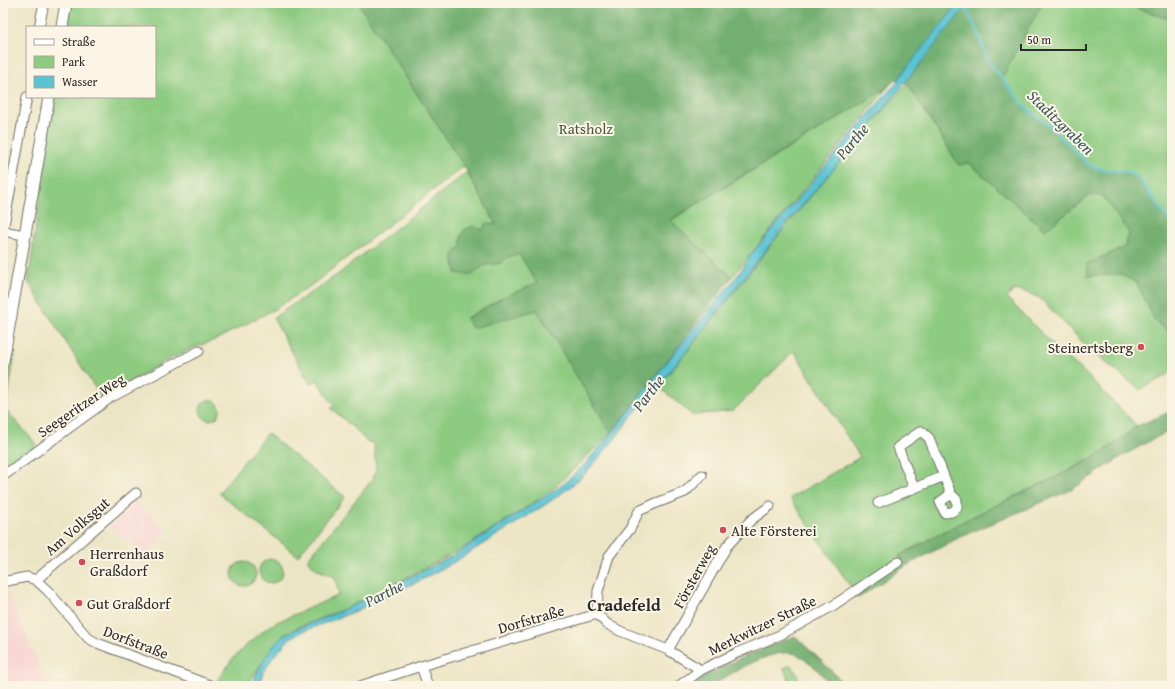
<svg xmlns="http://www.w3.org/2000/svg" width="1175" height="689" viewBox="0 0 1175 689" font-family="'Gentium Book Plus',serif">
	<rect width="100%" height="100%" fill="#fcf5e5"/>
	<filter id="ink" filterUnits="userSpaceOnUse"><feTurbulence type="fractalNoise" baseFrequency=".025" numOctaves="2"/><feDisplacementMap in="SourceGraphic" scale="8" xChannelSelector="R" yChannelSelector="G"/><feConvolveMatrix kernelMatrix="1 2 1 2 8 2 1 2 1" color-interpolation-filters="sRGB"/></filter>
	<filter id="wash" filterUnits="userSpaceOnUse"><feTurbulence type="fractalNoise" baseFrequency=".012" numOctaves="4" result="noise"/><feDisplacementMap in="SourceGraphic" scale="16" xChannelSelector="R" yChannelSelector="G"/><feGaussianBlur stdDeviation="0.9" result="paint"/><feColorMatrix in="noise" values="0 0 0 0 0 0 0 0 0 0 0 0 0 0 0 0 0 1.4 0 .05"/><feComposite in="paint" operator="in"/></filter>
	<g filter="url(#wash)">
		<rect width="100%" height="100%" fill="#ece5c5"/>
		<path fill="#f7d0cf" d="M 135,503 L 167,529 L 147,555 L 111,527 Z
			M 5,587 L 48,686 L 3,686 L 3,588 Z"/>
		<path fill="#8dcb81" stroke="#5c7b56" d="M 70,3 L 358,3 L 464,166 L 313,284 L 275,309 L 217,339 L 193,348 L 160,364 L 102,399 L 28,282 L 54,97 L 155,97 L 155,27 L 66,27 Z
			M 1042,3 L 1122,3 L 1172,20 L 1172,224 L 1124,171 L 1107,171 L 1088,165 L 1054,130 L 1025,107 L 1002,77 Z
			M 907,83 L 959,165 L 969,163 L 1045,230 L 1090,195 L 1103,196 L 1129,233 L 1125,247 L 1087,264 L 1120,274 L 1137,283 L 1155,321 L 1172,334 L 1172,372 L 1140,390 L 1088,348 L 1040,298 L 1025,292 L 1014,290 L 1007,298 L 1056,348 L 1083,371 L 1137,426 L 1131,430 L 1123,438 L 1100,454 L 1070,470 L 968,519 L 900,555 L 902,561 L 855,593 L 790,498 L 860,457 L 794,351 L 733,411 L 692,415 L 658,386 C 701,337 739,285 780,234 C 821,183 864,133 907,83 Z
			M 887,88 L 732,277 L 670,221 Z
			M 467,172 L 496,224 L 461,238 L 461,246 L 453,255 L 472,275 L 484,265 L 501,263 L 507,257 L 520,254 L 538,283 L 502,298 L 466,318 L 472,328 L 537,310 L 611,433 L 556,486 L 529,506 L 462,549 L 347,608 L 294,629 L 280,640 L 270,652 L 247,685 C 236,688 227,685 217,681 L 233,658 L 249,643 L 267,628 L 277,622 L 339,595 L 336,580 L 333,576 L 318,570 L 307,560 L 372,480 L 376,470 L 374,444 L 366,441 L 356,430 L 331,408 L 334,405 L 317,380 L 310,384 L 273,318 L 337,275 Z
			M 12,359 L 14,359 L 6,410 L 37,445 L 3,472 L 3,388 L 8,362 Z
			M200 410a10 10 0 1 1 20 0a10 10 0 1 1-20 0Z
			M 267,433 L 345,497 L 298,556 L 219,493 Z
			M259 571a12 12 0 1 1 24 0a12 12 0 1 1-24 0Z
			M232 574a12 12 0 1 1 24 0a12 12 0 1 1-24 0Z
			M 791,665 L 795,671 L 800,681 L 793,685 L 790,683 L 784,668 Z"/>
		<path fill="#72af6f" stroke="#4e6d4d" d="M 358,3 L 1042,3 L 1002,78 L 1025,107 L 1054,130 L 1088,165 L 1107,171 L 1124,171 L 1137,176 L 1165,215 L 1172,224 L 1172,334 L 1155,321 L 1137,283 L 1120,274 L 1088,276 L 1087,264 L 1125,247 L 1129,233 L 1103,196 L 1090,195 L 1045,230 L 969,163 L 959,165 L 907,83 L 895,79 L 887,88 L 670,220 L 732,277 L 611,433 L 537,310 L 472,328 L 466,319 L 502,298 L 537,283 L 519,254 L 507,257 L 501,263 L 484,265 L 472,275 L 456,273 L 453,255 L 461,246 L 461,238 L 464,230 L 473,226 L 482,230 L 487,223 L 496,224 L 464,166 Z
			M 1122,3 L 1172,3 L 1172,20 Z
			M 1172,411 L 1172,429 L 1124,455 L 1071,490 L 960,537 L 906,566 L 858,598 L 855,593 L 902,561 L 899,556 L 968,519 L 1070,470 L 1100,454 L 1123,438 L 1131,430 L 1137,426 Z
			M 795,636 L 835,674 L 845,686 L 832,686 C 823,676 809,660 798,655 C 780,646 745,666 729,675 C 723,678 717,684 710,686 C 704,688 695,686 689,686 C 721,664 759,651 795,636 Z"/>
		<path fill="#59c3d4" stroke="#427780" d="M 959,3 L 969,3 L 865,132 L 784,227 L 704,329 L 671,370 L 631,417 L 610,445 L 586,473 L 570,487 L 548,503 L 456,561 L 423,579 L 356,611 L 304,631 L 290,638 L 274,656 L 264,671 L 258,686 L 252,686 C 259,665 270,646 287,633 L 341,611 L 455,555 L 565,483 L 585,464 L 611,434 L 658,373 L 740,272 L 750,256 L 862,122 L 890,90 L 896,84 L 904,71 Z"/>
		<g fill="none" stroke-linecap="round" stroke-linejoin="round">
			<path stroke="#59c3d4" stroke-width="2.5" d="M 964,5 L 977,30 L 987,59 L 1025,107 L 1054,130 L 1088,165 L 1107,171 L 1124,171 L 1137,176 L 1165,215 L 1172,224"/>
		</g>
	</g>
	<g filter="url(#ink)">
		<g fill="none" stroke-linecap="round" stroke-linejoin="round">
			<g stroke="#6f6c61" stroke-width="11">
				<path id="minor" d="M 39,27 L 44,3
					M 24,235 L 3,231 L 27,97
					M 3,476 L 110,398 L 199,351
					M 914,488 L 898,447 L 921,431 L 929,438 L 951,494 L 957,500 L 957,508 L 952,512 L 945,513 L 940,502 L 951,494
					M 878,503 L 944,476
					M 3,580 L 7,581 L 27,577 L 36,580 L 48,591 L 88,638 L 97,643 L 212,686
					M 36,580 L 136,493
					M 597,614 L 598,591 L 609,556 L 630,529 L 639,511 L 654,504 L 685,492 L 702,475
					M 597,614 L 607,624 L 620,631 L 668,650 L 701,670
					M 668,650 L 727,546 L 751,520 L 770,506
					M 421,666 L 428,686
					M 360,686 L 421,666 L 597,614
					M 679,686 L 701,670 L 739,652 L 780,635 L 831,607 L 898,562"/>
			</g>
			<g stroke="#6f6c61" stroke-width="13">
				<path id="tertiary" d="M 62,27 L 66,3
					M 3,361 L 49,97"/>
			</g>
			<use href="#minor" stroke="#fff" stroke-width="9"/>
			<use href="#tertiary" stroke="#fff" stroke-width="11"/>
		</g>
	</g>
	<g fill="#d1495b" stroke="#fcf5e5" stroke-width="1.5">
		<circle cx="1141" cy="347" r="4"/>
		<circle cx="723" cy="530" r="4"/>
		<circle cx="82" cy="562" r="4"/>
		<circle cx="79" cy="603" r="4"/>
	</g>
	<g text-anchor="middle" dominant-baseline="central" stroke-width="4" stroke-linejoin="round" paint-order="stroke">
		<g font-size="15" fill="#485b45" stroke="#fcf5e5">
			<text x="586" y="128">Ratsholz</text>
		</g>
		<g font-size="15" fill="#2b2b2b" stroke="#fcf5e5" text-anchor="start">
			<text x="1133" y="347" text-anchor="end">Steinertsberg</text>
			<text x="731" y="530">Alte Försterei</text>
			<text x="90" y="553">Herrenhaus<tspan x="90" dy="17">Graßdorf</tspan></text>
			<text x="87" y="603">Gut Graßdorf</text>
		</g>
		<g font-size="15" fill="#2b2b2b" stroke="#fcf5e5">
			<text transform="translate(81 405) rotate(-34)">Seegeritzer Weg</text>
			<text transform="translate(77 526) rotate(-41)">Am Volksgut</text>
			<text transform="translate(694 576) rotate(-61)">Försterweg</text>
			<text transform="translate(531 619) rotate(-16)">Dorfstraße</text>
			<text transform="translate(762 625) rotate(-26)">Merkwitzer Straße</text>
			<text transform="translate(136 642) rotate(21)">Dorfstraße</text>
		</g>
		<g font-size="16" font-style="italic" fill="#39595e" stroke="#fcf5e5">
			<text transform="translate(1061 122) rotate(44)">Staditzgraben</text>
			<text transform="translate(852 141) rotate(-50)">Parthe</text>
			<text transform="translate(648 393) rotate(-52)">Parthe</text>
			<text transform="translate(384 593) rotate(-27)">Parthe</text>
		</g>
		<g font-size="17" font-weight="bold" fill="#2b2b2b" stroke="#fcf5e5">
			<text x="624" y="604">Cradefeld</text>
		</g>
	</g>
	<rect width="1175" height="689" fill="none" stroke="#fcf5e5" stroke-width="16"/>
	<rect x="26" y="26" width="130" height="72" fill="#fcf5e5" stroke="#a8a49b"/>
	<rect x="34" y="39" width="20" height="6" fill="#ffffff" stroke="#a8a49b"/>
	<text x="62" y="46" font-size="12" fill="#2b2b2b">Straße</text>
	<rect x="34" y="56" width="20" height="12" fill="#8dcb81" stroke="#a8a49b"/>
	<text x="62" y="66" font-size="12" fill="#2b2b2b">Park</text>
	<rect x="34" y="76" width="20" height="12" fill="#59c3d4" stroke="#a8a49b"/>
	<text x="62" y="86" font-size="12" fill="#2b2b2b">Wasser</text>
	<path d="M1021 44v6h65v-6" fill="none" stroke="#2b2b2b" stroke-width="2"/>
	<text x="1027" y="44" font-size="12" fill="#2b2b2b" stroke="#fcf5e5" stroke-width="3" paint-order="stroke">50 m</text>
</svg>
